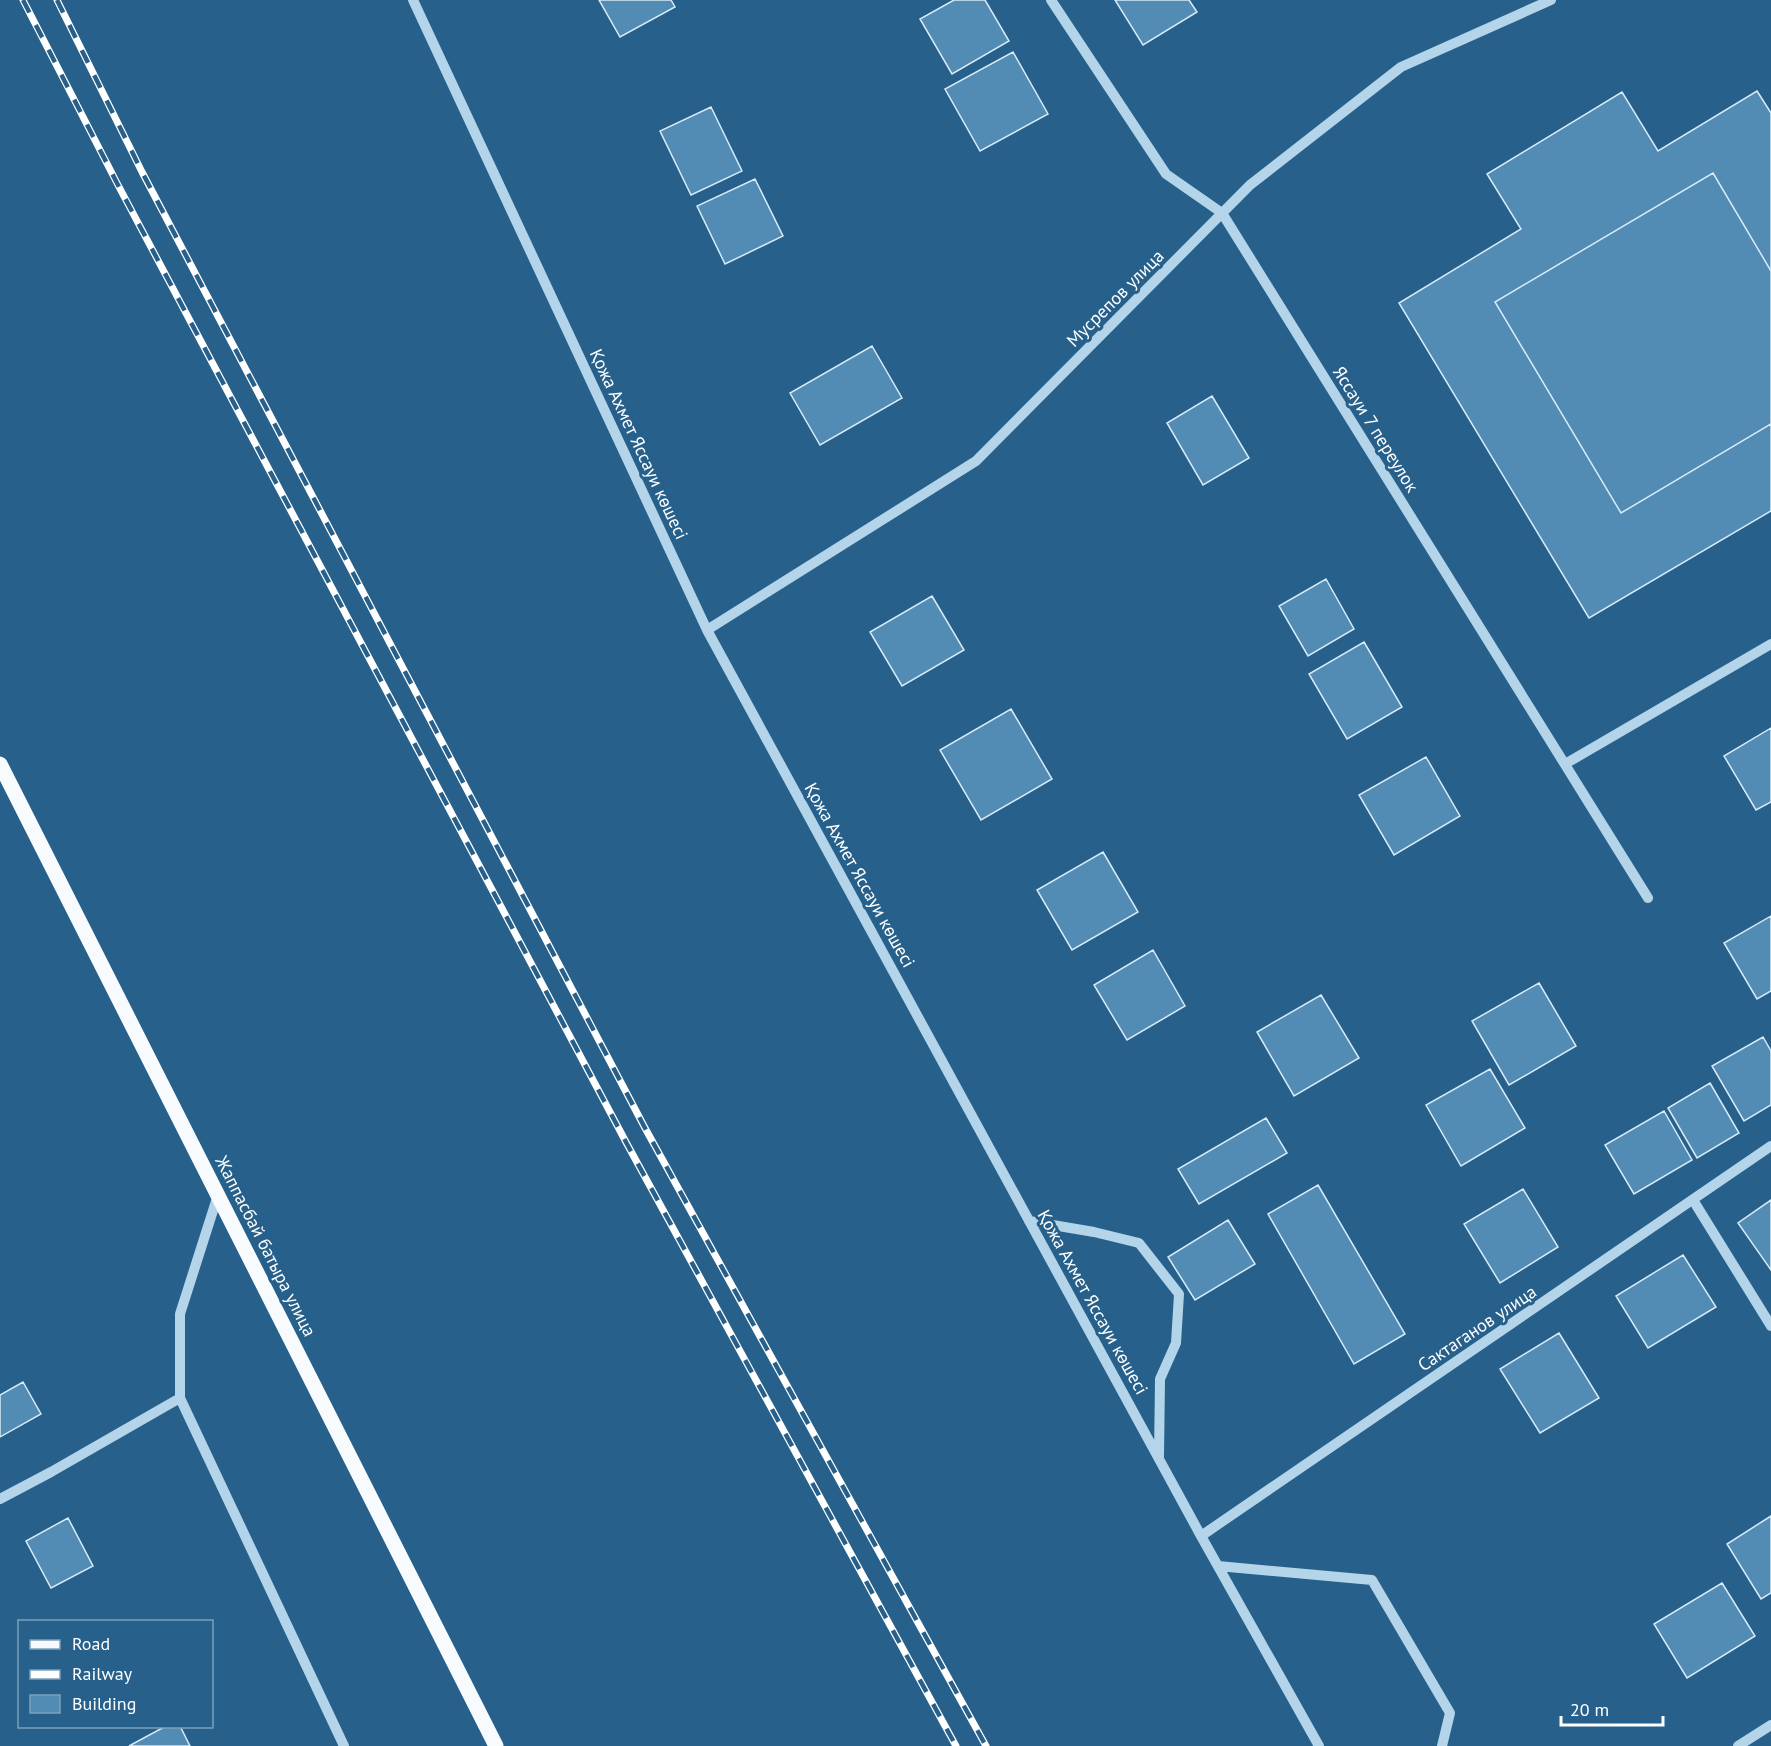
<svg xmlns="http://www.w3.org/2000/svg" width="1771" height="1746" viewBox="0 0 1771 1746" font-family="'PT Sans',sans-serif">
	<rect width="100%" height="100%" fill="#26608b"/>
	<path fill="#528bb3" stroke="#d8ebf8" stroke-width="1.5" d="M 599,0 L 671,0 L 675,7 L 620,37 Z
		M 954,0 L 985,0 L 1009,41 L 952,74 L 920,19 Z
		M 1115,0 L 1189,0 L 1197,12 L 1143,45 Z
		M 1013,52 L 1048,114 L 980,151 L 945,89 Z
		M 1757,91 L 1771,113 L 1771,271 L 1713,173 L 1495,302 L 1621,513 L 1771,424 L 1771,511 L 1589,618 L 1399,303 L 1521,229 L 1487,174 L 1622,92 L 1658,151 Z
		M 1757,91 L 1771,113 L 1771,511 L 1589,618 L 1399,303 L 1521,229 L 1487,174 L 1622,92 L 1658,151 Z
		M 711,107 L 742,171 L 691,195 L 660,131 Z
		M 1713,173 L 1771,271 L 1771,424 L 1621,513 L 1495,302 Z
		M 755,179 L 783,236 L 725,264 L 697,206 Z
		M 872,346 L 902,398 L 820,445 L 790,393 Z
		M 1212,396 L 1249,458 L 1203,485 L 1167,423 Z
		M 1326,579 L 1354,629 L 1308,656 L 1279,606 Z
		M 932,596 L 964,650 L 902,686 L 870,632 Z
		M 1364,642 L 1402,707 L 1347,739 L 1309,674 Z
		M 1011,709 L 1052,779 L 981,820 L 940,750 Z
		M 1771,728 L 1771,802 L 1756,810 L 1724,756 Z
		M 1426,757 L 1460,816 L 1394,855 L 1359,795 Z
		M 1103,852 L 1138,912 L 1072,950 L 1037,890 Z
		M 1771,916 L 1771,991 L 1757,999 L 1724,943 Z
		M 1153,950 L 1185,1006 L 1127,1040 L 1094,985 Z
		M 1539,983 L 1576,1046 L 1509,1085 L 1472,1021 Z
		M 1321,995 L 1359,1058 L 1294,1096 L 1257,1032 Z
		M 1763,1037 L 1771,1051 L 1771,1105 L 1744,1121 L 1712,1066 Z
		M 1490,1069 L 1525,1128 L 1461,1166 L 1426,1105 Z
		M 1710,1083 L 1739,1133 L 1697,1158 L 1668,1108 Z
		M 1664,1111 L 1692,1160 L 1634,1194 L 1605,1145 Z
		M 1266,1118 L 1287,1153 L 1199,1204 L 1178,1169 Z
		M 1318,1185 L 1405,1334 L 1354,1364 L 1268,1214 Z
		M 1523,1189 L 1558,1247 L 1500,1283 L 1464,1224 Z
		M 1771,1200 L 1771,1270 L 1738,1223 Z
		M 1228,1220 L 1255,1264 L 1195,1300 L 1168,1257 Z
		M 1683,1255 L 1716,1307 L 1648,1348 L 1616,1296 Z
		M 1559,1333 L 1599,1398 L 1540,1433 L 1500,1369 Z
		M 23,1382 L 41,1414 L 0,1437 L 0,1395 Z
		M 1771,1516 L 1771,1593 L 1761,1599 L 1727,1544 Z
		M 68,1518 L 93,1566 L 51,1588 L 26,1541 Z
		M 1722,1583 L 1755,1636 L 1687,1678 L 1654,1624 Z
		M 166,1726 L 180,1726 L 190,1746 L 129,1746 Z"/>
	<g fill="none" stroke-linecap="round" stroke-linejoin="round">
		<path stroke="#b4d4ea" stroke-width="10" d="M 413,0 L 707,630 L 1201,1536 L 1319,1746
			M 1051,0 L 1166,174 L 1222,213 L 1648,898
			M 707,630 L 976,461 L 1250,185 L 1401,67 L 1551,0
			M 1565,764 L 1771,644
			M 1693,1200 L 1771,1326
			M 1029,1221 L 1094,1232 L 1139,1243 L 1179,1294 L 1176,1343 L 1160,1379 L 1159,1457
			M 180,1398 L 344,1746
			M 0,1499 L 51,1472 L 180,1398 L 180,1314 L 218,1195
			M 1201,1536 L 1771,1146
			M 1218,1566 L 1372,1580 L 1450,1713 L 1442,1746
			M 1738,1746 L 1771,1725"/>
		<path stroke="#f8fbfe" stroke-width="15" d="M 0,764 L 496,1746"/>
		<g stroke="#fff" stroke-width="7">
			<path id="rail" d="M 23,0 L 118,185 L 627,1144 L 956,1746
				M 57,0 L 142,172 L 645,1128 L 986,1746"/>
		</g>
		<use href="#rail" stroke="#26608b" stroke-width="4.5" stroke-dasharray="14" stroke-linecap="butt"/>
	</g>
	<g text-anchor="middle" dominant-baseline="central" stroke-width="6" stroke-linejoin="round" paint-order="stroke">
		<g font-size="18" fill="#fff" stroke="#26608b">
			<text transform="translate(1115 298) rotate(-45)">Мусрепов улица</text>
			<text transform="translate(1376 429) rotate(58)">Яссауи 7 переулок</text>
			<text transform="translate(639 444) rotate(65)">Қожа Ахмет Яссауи көшесі</text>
			<text transform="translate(860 875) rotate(61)">Қожа Ахмет Яссауи көшесі</text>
			<text transform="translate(266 1246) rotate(63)">Жаппасбай батыра улица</text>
			<text transform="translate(1093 1302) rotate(61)">Қожа Ахмет Яссауи көшесі</text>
			<text transform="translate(1477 1328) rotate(-34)">Сактаганов улица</text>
		</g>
	</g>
	<rect x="18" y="1620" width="195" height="108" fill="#26608b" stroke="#7da0b9" stroke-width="1.5"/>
	<rect x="30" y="1640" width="30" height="9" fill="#f8fbfe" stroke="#7da0b9" stroke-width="1.5"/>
	<text x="72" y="1650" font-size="18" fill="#ffffff">Road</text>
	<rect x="30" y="1670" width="30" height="9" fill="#ffffff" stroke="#7da0b9" stroke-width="1.5"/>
	<text x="72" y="1680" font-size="18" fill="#ffffff">Railway</text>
	<rect x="30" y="1695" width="30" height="18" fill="#528bb3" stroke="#7da0b9" stroke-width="1.5"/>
	<text x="72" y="1710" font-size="18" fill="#ffffff">Building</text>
	<path d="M1561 1716v9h102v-9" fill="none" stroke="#ffffff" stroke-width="3"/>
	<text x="1570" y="1716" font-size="18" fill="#ffffff" stroke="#26608b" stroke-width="4.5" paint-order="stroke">20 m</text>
</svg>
